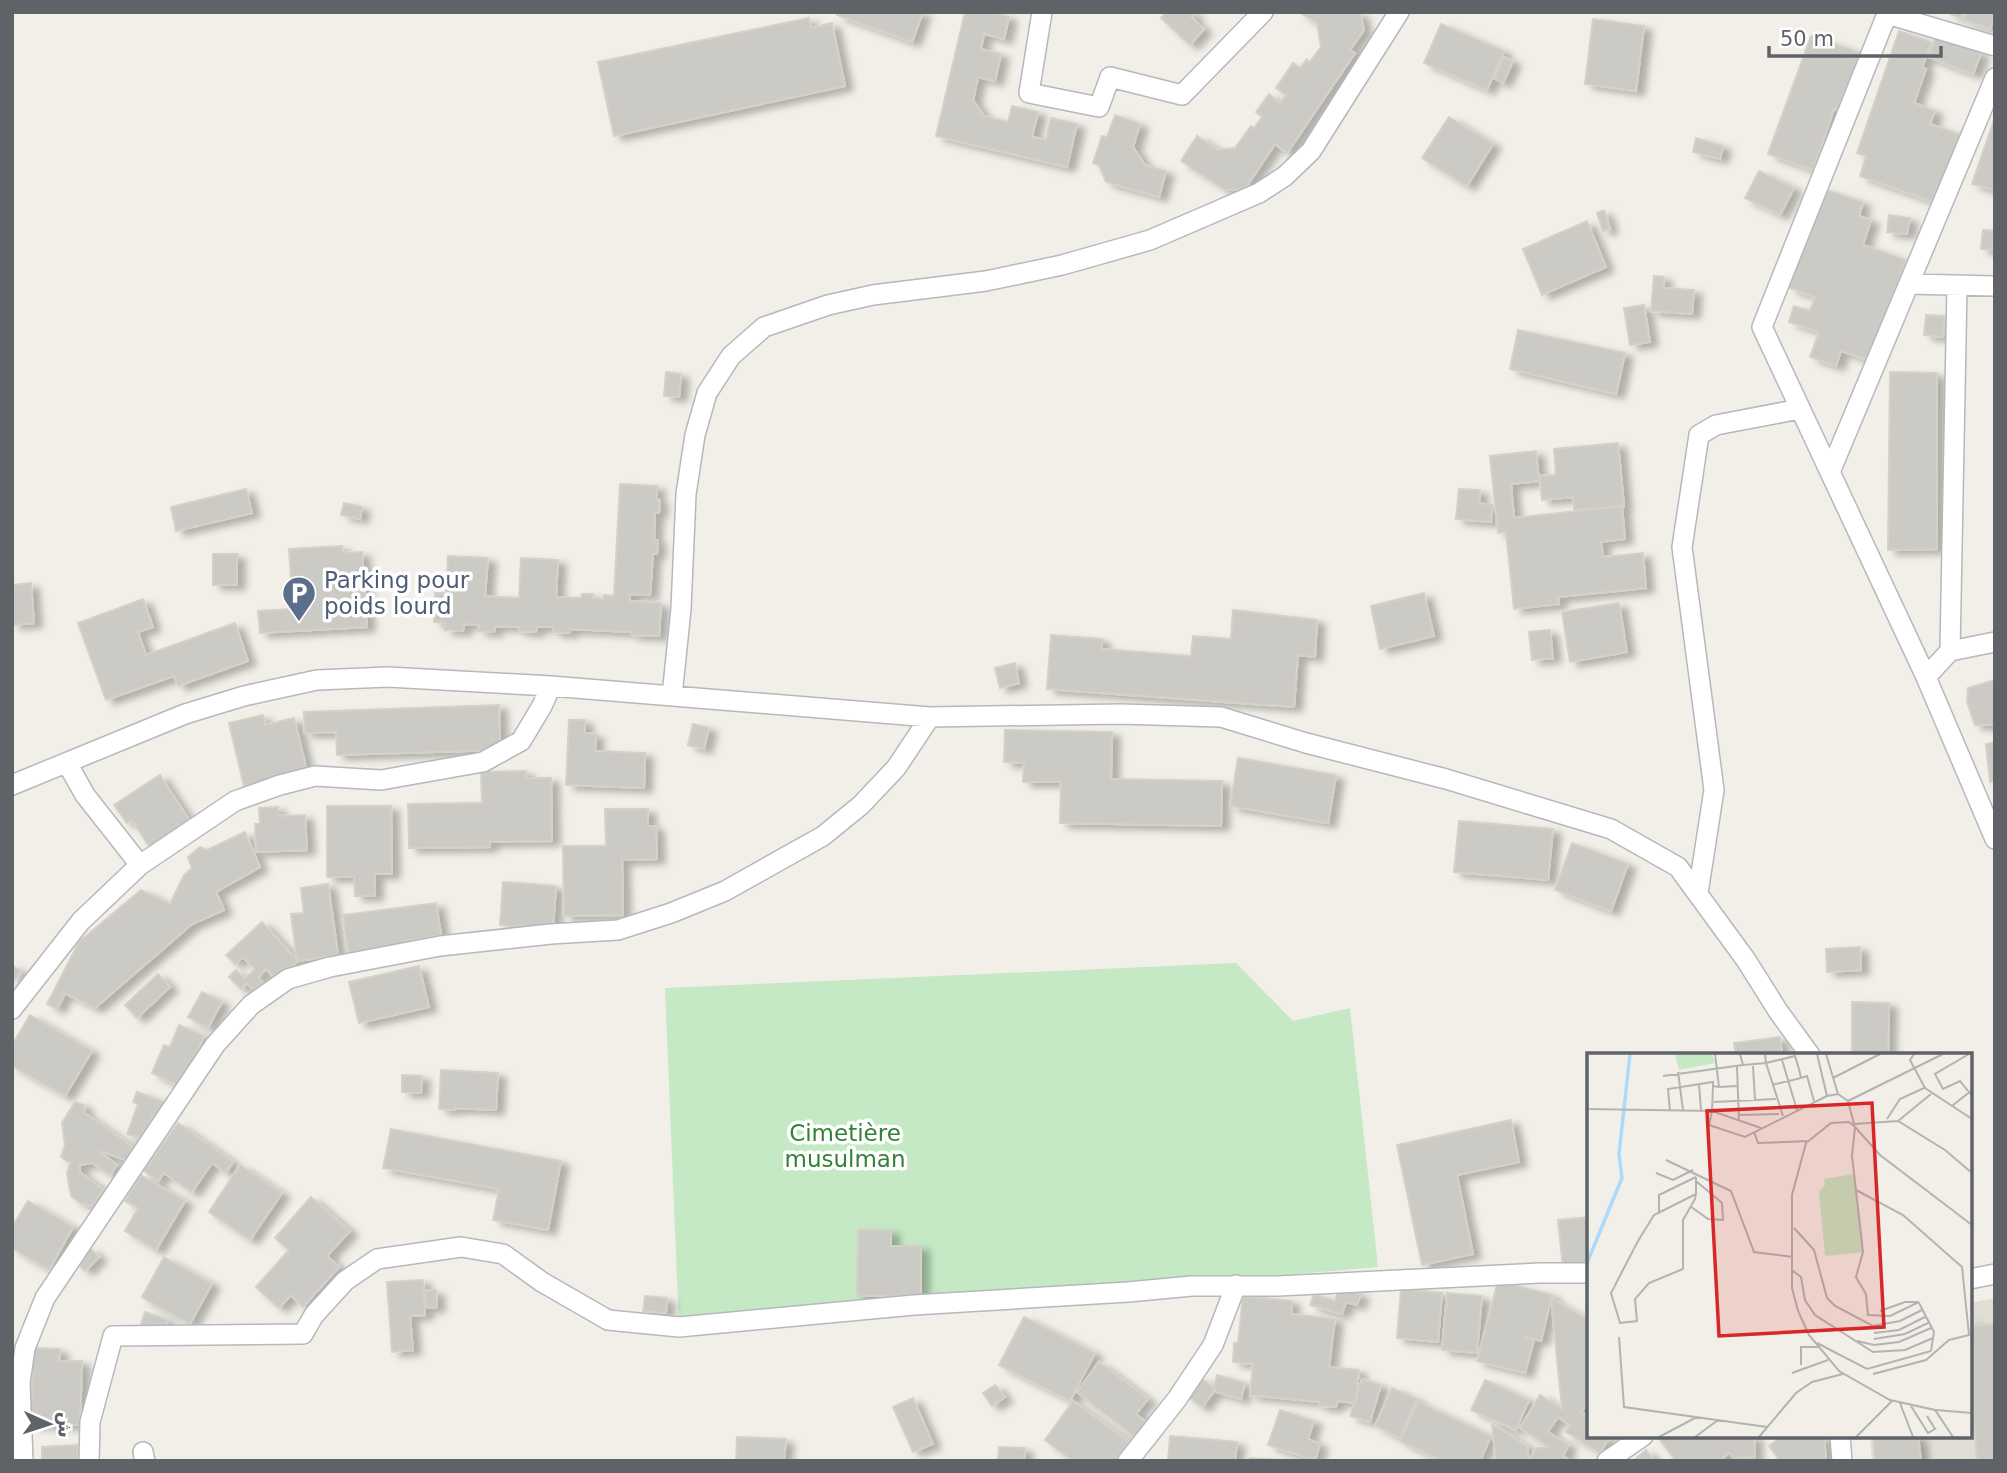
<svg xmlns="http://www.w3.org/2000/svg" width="2007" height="1473" viewBox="0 0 2007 1473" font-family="'DejaVu Sans','Noto Naskh Arabic',sans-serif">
	<defs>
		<filter id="shadow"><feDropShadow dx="8" dy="4.5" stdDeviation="3.5" flood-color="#0004"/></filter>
	</defs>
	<rect width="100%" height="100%" fill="#f1efe8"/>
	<path fill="#e1ded6" d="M 1995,1298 L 1995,1461 L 1872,1461 L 1870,1436 L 1970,1436 L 1970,1303 Z"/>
	<path fill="#c5e8c5" d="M 1236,963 L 1293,1021 L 1350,1008 L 1378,1267 L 679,1327 L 665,988 Z"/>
	<path fill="#cccac5" stroke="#d6d1c6" stroke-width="2" filter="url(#shadow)" d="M 838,12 L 923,12 L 912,42 L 837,15 Z
		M 965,12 L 991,12 L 1009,17 L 1004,39 L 984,34 L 981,49 L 1001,54 L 995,81 L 978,77 L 973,100 L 984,116 L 1008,122 L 1012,106 L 1038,112 L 1032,137 L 1046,140 L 1051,118 L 1077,124 L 1067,167 L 936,136 Z
		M 1166,12 L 1195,12 L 1191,17 L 1204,29 L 1190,45 L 1161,18 Z
		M 1299,12 L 1360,13 L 1364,30 L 1350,50 L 1355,53 L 1287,153 L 1275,144 L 1245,189 L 1225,190 L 1181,161 L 1197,136 L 1218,150 L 1235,148 L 1251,126 L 1254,128 L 1262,117 L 1256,112 L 1269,94 L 1280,103 L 1286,95 L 1276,88 L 1293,63 L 1300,68 L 1307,59 L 1309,63 L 1321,47 L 1317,23 Z
		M 1946,12 L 1962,12 L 1960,18 Z
		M 1967,12 L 1995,12 L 1990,29 L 1964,20 Z
		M 809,18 L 811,28 L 832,23 L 845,86 L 614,136 L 598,62 Z
		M 1593,19 L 1644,26 L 1636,91 L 1585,84 Z
		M 1441,24 L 1504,51 L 1487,90 L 1424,63 Z
		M 1899,31 L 1931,42 L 1922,68 L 1926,69 L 1914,103 L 1935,111 L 1930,124 L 1961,135 L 1937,203 L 1860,176 L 1866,156 L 1857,153 Z
		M 1811,36 L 1861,53 L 1840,111 L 1834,109 L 1813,170 L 1768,154 Z
		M 1936,37 L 1981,53 L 1973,74 L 1928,57 Z
		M 1504,57 L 1513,61 L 1503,83 L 1494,78 Z
		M 1115,115 L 1140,124 L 1133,147 L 1145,165 L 1166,171 L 1159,197 L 1106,182 L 1099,165 L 1093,163 L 1102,136 L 1107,137 Z
		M 1449,117 L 1493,144 L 1467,186 L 1422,158 Z
		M 1995,117 L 1995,190 L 1972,184 Z
		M 1696,138 L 1723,146 L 1720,159 L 1693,152 Z
		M 1759,171 L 1794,188 L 1780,215 L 1745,198 Z
		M 1823,189 L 1863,202 L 1859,216 L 1871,220 L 1863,245 L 1906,260 L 1872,361 L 1841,351 L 1836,366 L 1810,357 L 1819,332 L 1789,322 L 1794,306 L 1810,311 L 1815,297 L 1789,288 Z
		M 1604,210 L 1610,229 L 1603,231 L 1597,213 Z
		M 1889,215 L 1910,218 L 1907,234 L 1887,232 Z
		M 1587,221 L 1606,267 L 1542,295 L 1523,249 Z
		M 1983,230 L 1994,231 L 1992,250 L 1981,249 Z
		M 1654,276 L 1664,277 L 1663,288 L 1694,290 L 1692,314 L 1651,311 Z
		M 1644,305 L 1650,342 L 1630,345 L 1624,308 Z
		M 1926,315 L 1945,316 L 1943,337 L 1924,335 Z
		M 1518,330 L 1625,353 L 1616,394 L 1510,369 Z
		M 666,372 L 681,374 L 679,397 L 664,396 Z
		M 1890,372 L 1937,373 L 1937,549 L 1888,550 Z
		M 1618,443 L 1624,506 L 1574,510 L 1573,497 L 1542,500 L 1540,476 L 1556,475 L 1554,449 Z
		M 1536,451 L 1539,481 L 1511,484 L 1514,518 L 1622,506 L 1625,539 L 1601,542 L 1603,557 L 1643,553 L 1646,588 L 1558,597 L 1559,604 L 1514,609 L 1506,532 L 1498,533 L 1490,456 Z
		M 620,484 L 657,486 L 656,499 L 660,500 L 659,513 L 655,513 L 654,540 L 658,540 L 657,554 L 653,554 L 650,595 L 630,594 L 630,601 L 661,603 L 659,636 L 631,635 L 631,632 L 570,629 L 570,633 L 553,632 L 553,627 L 537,627 L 536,632 L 519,631 L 519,627 L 495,626 L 494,632 L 478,631 L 479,625 L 464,624 L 463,631 L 445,630 L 445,623 L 434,622 L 435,593 L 446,593 L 448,556 L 488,558 L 485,596 L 519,598 L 521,558 L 558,560 L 556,597 L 581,598 L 582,594 L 593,594 L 593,598 L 603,599 L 604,595 L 614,596 Z
		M 246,489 L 252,513 L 176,531 L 171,507 Z
		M 1459,489 L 1480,490 L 1479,503 L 1492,505 L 1491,522 L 1456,519 Z
		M 344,503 L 362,507 L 360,519 L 341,515 Z
		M 342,546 L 343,553 L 362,552 L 367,627 L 260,633 L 258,611 L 293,609 L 289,549 Z
		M 213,554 L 237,554 L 237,585 L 213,585 Z
		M 31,583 L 34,623 L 12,625 L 12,585 Z
		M 1424,593 L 1434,636 L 1380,649 L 1371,606 Z
		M 143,599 L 153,627 L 138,632 L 146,655 L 235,623 L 248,661 L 178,686 L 174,676 L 106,700 L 78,623 Z
		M 1619,603 L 1627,652 L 1570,662 L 1562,612 Z
		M 1233,610 L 1317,620 L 1315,657 L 1298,655 L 1294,707 L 1047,689 L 1051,635 L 1102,639 L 1102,649 L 1191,656 L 1193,636 L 1231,639 Z
		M 1550,630 L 1553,658 L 1532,660 L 1529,632 Z
		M 1015,663 L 1019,683 L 1000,688 L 995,668 Z
		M 1995,680 L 1995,725 L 1975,725 L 1967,702 L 1968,688 Z
		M 499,705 L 500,750 L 337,755 L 336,732 L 305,733 L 304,712 Z
		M 263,715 L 265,725 L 294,718 L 307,771 L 244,786 L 229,723 Z
		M 569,720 L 585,720 L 585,733 L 596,734 L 595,751 L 645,753 L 644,788 L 566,785 Z
		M 693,724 L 709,728 L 704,749 L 688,745 Z
		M 1005,730 L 1112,732 L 1111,779 L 1222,781 L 1221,826 L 1060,823 L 1061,782 L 1023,782 L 1024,763 L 1004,762 Z
		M 1995,742 L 1995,781 L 1990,782 L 1986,744 Z
		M 1238,758 L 1336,775 L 1328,823 L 1230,806 Z
		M 526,771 L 526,778 L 551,778 L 552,841 L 490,842 L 490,847 L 409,848 L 408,804 L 482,803 L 481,772 Z
		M 160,775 L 191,823 L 151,849 L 132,820 L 127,823 L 114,805 Z
		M 327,806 L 391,806 L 392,874 L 375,874 L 375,896 L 355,896 L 354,877 L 327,877 Z
		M 278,807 L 278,816 L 305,815 L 307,850 L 256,852 L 255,824 L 260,824 L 259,808 Z
		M 605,809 L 648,809 L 648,826 L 656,826 L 657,859 L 622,860 L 623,915 L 564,916 L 563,846 L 606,846 Z
		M 1459,821 L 1553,829 L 1548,880 L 1454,872 Z
		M 245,832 L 260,867 L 216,892 L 224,910 L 192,924 L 95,1008 L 65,993 L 57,1009 L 47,1004 L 79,942 L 141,890 L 170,904 L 184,875 L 192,868 L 188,857 L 200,847 L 207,850 Z
		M 1572,843 L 1628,864 L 1611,911 L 1555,890 Z
		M 503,882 L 556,886 L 553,929 L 500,925 Z
		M 328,884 L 338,955 L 297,961 L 291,914 L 304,913 L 301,888 Z
		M 436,903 L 441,935 L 404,941 L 404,944 L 348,953 L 343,915 Z
		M 262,922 L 298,961 L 277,981 L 266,969 L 258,977 L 268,988 L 259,996 L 247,983 L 241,989 L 229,977 L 236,970 L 245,979 L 255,969 L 243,957 L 235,964 L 226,955 Z
		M 1860,947 L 1861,970 L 1827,972 L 1826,949 Z
		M 12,965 L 21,971 L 12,984 Z
		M 419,966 L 429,1007 L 359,1023 L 349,982 Z
		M 158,974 L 170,987 L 137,1018 L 125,1005 Z
		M 202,992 L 222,1002 L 208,1028 L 188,1017 Z
		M 1852,1002 L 1889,1003 L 1888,1055 L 1852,1055 Z
		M 30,1015 L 92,1051 L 65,1096 L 12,1066 L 12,1045 Z
		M 179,1025 L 204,1036 L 182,1087 L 152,1073 L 164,1045 L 170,1047 Z
		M 1780,1037 L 1782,1055 L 1736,1055 L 1734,1043 Z
		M 441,1070 L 498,1073 L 496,1110 L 455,1108 L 455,1110 L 439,1109 Z
		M 402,1075 L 422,1076 L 421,1093 L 402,1092 Z
		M 137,1092 L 169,1104 L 162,1120 L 152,1116 L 143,1139 L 127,1134 L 138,1104 L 133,1102 Z
		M 75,1102 L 84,1105 L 85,1113 L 137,1150 L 129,1161 L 99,1151 L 117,1165 L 110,1175 L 93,1163 L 79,1165 L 80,1172 L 103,1190 L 92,1206 L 79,1202 L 71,1196 L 67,1173 L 70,1163 L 61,1157 L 65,1145 L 62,1123 Z
		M 1511,1120 L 1519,1162 L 1457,1175 L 1473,1254 L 1422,1265 L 1397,1145 Z
		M 178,1123 L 233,1162 L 226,1173 L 212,1163 L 192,1192 L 164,1173 L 158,1181 L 144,1171 Z
		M 391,1129 L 561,1161 L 548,1230 L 493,1220 L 499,1189 L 383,1168 Z
		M 240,1165 L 282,1193 L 250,1240 L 209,1212 Z
		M 141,1175 L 185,1201 L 156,1250 L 125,1231 L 138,1208 L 125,1201 Z
		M 311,1197 L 350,1231 L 327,1256 L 339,1267 L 303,1307 L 291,1295 L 279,1308 L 256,1287 L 289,1250 L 275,1238 Z
		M 28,1201 L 73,1227 L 49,1270 L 12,1248 L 12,1227 Z
		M 1589,1217 L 1589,1266 L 1563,1268 L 1558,1220 Z
		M 858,1230 L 891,1230 L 891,1246 L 921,1246 L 921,1296 L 857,1296 Z
		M 90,1248 L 99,1257 L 85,1271 L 76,1261 Z
		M 164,1257 L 212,1284 L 190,1324 L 142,1297 Z
		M 423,1280 L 425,1315 L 410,1316 L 413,1350 L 392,1352 L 387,1282 Z
		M 1498,1281 L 1552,1295 L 1541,1341 L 1523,1336 L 1534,1340 L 1525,1373 L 1477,1361 Z
		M 1339,1288 L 1361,1294 L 1357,1305 L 1346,1302 L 1342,1314 L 1310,1305 L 1314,1294 L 1335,1301 Z
		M 1401,1289 L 1442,1293 L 1438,1342 L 1397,1338 Z
		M 436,1290 L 437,1307 L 427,1308 L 425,1291 Z
		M 1447,1293 L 1482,1296 L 1477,1353 L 1442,1350 Z
		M 645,1296 L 667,1298 L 666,1313 L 643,1311 Z
		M 1243,1296 L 1292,1301 L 1291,1314 L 1335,1319 L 1329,1367 L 1359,1370 L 1356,1403 L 1337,1401 L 1336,1407 L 1319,1406 L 1319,1402 L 1250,1395 L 1253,1364 L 1233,1362 L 1234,1343 L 1238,1343 Z
		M 1551,1298 L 1589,1321 L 1589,1400 L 1581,1412 L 1589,1417 L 1589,1436 L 1610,1436 L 1600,1453 L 1566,1432 L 1570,1425 L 1558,1417 L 1548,1432 L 1569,1445 L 1563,1456 L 1571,1461 L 1496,1461 L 1492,1424 L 1527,1446 L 1529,1461 L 1536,1448 L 1549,1447 L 1520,1428 L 1540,1395 L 1562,1409 Z
		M 145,1312 L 168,1320 L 164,1331 L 141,1324 Z
		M 1024,1317 L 1095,1353 L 1070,1401 L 999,1365 Z
		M 1970,1318 L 1973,1326 L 1995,1324 L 1995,1461 L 1977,1461 L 1970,1369 Z
		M 33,1348 L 60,1349 L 59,1361 L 82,1361 L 80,1425 L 31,1424 Z
		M 1099,1362 L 1148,1399 L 1136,1414 L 1151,1426 L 1140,1441 L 1077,1392 Z
		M 1217,1375 L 1245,1383 L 1241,1399 L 1213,1391 Z
		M 1201,1378 L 1216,1389 L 1202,1407 L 1187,1396 Z
		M 1362,1379 L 1381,1385 L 1370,1422 L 1350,1416 Z
		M 1485,1380 L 1529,1400 L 1516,1430 L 1471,1410 Z
		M 995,1385 L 1005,1397 L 992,1406 L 983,1393 Z
		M 1392,1388 L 1417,1399 L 1400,1438 L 1375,1426 Z
		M 913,1398 L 933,1444 L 913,1452 L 893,1407 Z
		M 1073,1401 L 1129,1442 L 1115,1461 L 1073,1461 L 1045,1440 Z
		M 1418,1402 L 1491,1436 L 1480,1461 L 1443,1461 L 1400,1441 Z
		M 1280,1410 L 1314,1421 L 1308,1439 L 1320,1444 L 1315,1460 L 1268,1445 Z
		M 1170,1436 L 1237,1442 L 1235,1461 L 1168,1461 Z
		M 1657,1436 L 1756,1436 L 1754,1438 L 1755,1457 L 1734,1458 L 1729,1453 L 1720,1461 L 1676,1461 Z
		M 1778,1436 L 1824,1436 L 1826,1461 L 1780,1461 L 1769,1446 L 1779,1438 Z
		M 1873,1436 L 1918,1436 L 1921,1461 L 1875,1461 Z
		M 737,1437 L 786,1439 L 784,1461 L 736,1461 Z
		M 77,1445 L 78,1461 L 42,1461 L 42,1447 Z
		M 999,1447 L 1025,1448 L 1024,1461 L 998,1461 Z
		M 1646,1450 L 1654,1461 L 1633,1461 Z
		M 1250,1458 L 1293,1461 L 1250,1461 Z"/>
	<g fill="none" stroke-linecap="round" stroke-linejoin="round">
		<g stroke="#b5b8bc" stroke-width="22">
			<path id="minor" d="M 1042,12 L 1029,93 L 1099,107 L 1110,77 L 1182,95 L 1263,12
				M 1995,46 L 1887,14 L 1762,327 L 1926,677 L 1995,839
				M 1909,284 L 1995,286
				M 1830,472 L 1995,78
				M 1950,651 L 1957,286
				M 1926,677 L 1950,651 L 1995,642
				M 672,696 L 681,609 L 686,494 L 695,435 L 707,393 L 731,356 L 764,327 L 828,305 L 873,295 L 986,281 L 1062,265 L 1150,240 L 1259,193 L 1285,176 L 1311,151 L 1399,12
				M 67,763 L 85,795 L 140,865
				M 12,785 L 185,714 L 244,696 L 317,680 L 388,677 L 551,686 L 930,717 L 1120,714 L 1221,717 L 1306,743 L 1446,779 L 1611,829 L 1678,867 L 1746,960 L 1778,1011 L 1810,1055
				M 1698,893 L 1714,790 L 1682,547 L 1699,435 L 1716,425 L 1800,409
				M 12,1009 L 81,921 L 140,865 L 235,801 L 280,785 L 315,776 L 381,780 L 483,762 L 521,741 L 542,706 L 551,686
				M 1970,1279 L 1995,1274
				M 1840,1436 L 1842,1461
				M 143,1452 L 145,1461
				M 23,1461 L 20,1383 L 25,1348 L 45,1298 L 215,1045 L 251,1005 L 288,979 L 330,967 L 440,946 L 551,934 L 618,930 L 671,913 L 725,891 L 823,836 L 861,805 L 896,768 L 930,717
				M 89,1461 L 90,1422 L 113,1336 L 303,1334 L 314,1315 L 345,1281 L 377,1259 L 461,1247 L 503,1254 L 542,1282 L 608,1320 L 679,1327 L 914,1305 L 1128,1292 L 1192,1286 L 1278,1286 L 1540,1273 L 1589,1273
				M 1128,1461 L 1177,1399 L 1213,1345 L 1236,1285
				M 1607,1461 L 1643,1436"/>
		</g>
		<use href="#minor" stroke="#fff" stroke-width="19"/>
	</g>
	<defs>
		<g id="parking-pin" transform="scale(1.75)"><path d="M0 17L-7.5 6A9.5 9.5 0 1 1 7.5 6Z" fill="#5c6f8a" stroke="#fff"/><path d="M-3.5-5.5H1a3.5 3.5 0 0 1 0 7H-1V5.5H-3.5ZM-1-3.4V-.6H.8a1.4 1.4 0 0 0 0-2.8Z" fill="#fff"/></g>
	</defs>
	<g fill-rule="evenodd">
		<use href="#parking-pin" x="299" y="593"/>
	</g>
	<g text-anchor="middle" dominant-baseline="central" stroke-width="7" stroke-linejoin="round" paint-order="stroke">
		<g font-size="23" fill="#4e5e75" stroke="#fff" text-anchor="start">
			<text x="324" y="580">Parking pour<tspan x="324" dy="26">poids lourd</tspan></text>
		</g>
		<g font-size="23" fill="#348238" stroke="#fff">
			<text x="845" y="1133">Cimetière<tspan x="845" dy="26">musulman</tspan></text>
		</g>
	</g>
	<g transform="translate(1587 1053)">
		<rect width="385" height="385" fill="#f1efe8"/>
		<path d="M 88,1 L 125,1 L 128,10 L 92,17 ZM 266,121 L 276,199 L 238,203 L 232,139 L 238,132 L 237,126 Z" fill="#c5e8c5"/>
		<path fill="none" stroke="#aadaff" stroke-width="3.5" d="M 0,210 L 35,125 L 32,101 L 43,1"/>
		<path fill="none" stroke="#b3b3b1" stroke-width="2" d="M 128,1 L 132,34 L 150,33M 153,1 L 156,12 L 179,10 L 196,63M 178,1 L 179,10 L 208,3 L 212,16 L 214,25 L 185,32M 230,1 L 240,43 L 251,41M 239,1 L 251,41 L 261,48 L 267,71 L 311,68 L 358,97 L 385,120M 327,1 L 323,7 L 338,35 L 385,66M 382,1 L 348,21 L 356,36 L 373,28 L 385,43M 195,7 L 210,57M 166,13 L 168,47M 150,14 L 152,68M 91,19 L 96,57M 76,23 L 156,12M 214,25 L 220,23 L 227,48M 246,25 L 293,1M 112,31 L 114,57M 261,48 L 356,1M 127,49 L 189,46M 365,53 L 385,37M 0,56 L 125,58 L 126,33M 83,58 L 81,36 L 126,29 L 126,33 L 132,34M 152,62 L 192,61M 300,66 L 313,46 L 337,35M 311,68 L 344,41M 268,74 L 293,102 L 385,172M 174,75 L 125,58 L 122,72 L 158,84 L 240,43M 167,79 L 171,90 L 222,88M 79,107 L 144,138 L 167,199 L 206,204M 69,120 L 86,127 L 106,117M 269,137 L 316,162 L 375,214 L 382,282 L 362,287 L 339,307 L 286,321M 109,141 L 67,162 L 51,188 L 24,240 L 33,270 L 50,268 L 48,246 L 62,230 L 96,216 L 96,167 L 108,146 L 109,141 L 109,124M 103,153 L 121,166 L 136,167 L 135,150 L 109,128M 72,159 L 72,142 L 109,124M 207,175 L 227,197 L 240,245 L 248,253 L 286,273 L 313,268 L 335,257M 205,217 L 214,224 L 218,247 L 228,262 L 286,299 L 318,297 L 346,285M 332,250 L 347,279 L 344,298M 293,258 L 318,249 L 332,249 L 303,263 L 281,262 L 279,241 L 269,224 L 276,199 L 265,103 L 268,74 L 262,69 L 244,70 L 219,90 L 205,142 L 205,235 L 211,258 L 222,282 L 252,318 L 303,347 L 348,357 L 366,384M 287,280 L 312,277 L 338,264M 32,284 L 37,354 L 180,374M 287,286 L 318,281 L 341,270M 270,288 L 287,292 L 312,289 L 344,275M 230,290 L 280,316 L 344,298M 214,312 L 214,294 L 231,294M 205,320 L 241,307M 313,350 L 326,384M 324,353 L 341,380 L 348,376 L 340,363M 349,357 L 385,360M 72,384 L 108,365M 108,384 L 131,367M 172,384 L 209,340 L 225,329 L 256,321M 269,384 L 305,348"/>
		<path fill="#d62828" fill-opacity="0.15" stroke="#d62828" stroke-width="3.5" d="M 285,50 L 297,274 L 132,283 L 120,58 Z"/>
		<rect width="385" height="385" fill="none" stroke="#5f6368" stroke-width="3.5"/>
	</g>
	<rect width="2007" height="1473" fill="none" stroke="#5f6368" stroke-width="28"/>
	<g transform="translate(49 1424) rotate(93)" stroke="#ffffff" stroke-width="5" paint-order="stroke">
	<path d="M0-5L12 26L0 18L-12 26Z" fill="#5f6368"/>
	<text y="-10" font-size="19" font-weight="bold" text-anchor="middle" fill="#5f6368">ش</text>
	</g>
	<path d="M1769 46v10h172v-10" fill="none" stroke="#5f6368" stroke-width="3.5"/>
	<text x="1780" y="46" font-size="21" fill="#5f6368" stroke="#ffffff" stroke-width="5" paint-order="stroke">50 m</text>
</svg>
